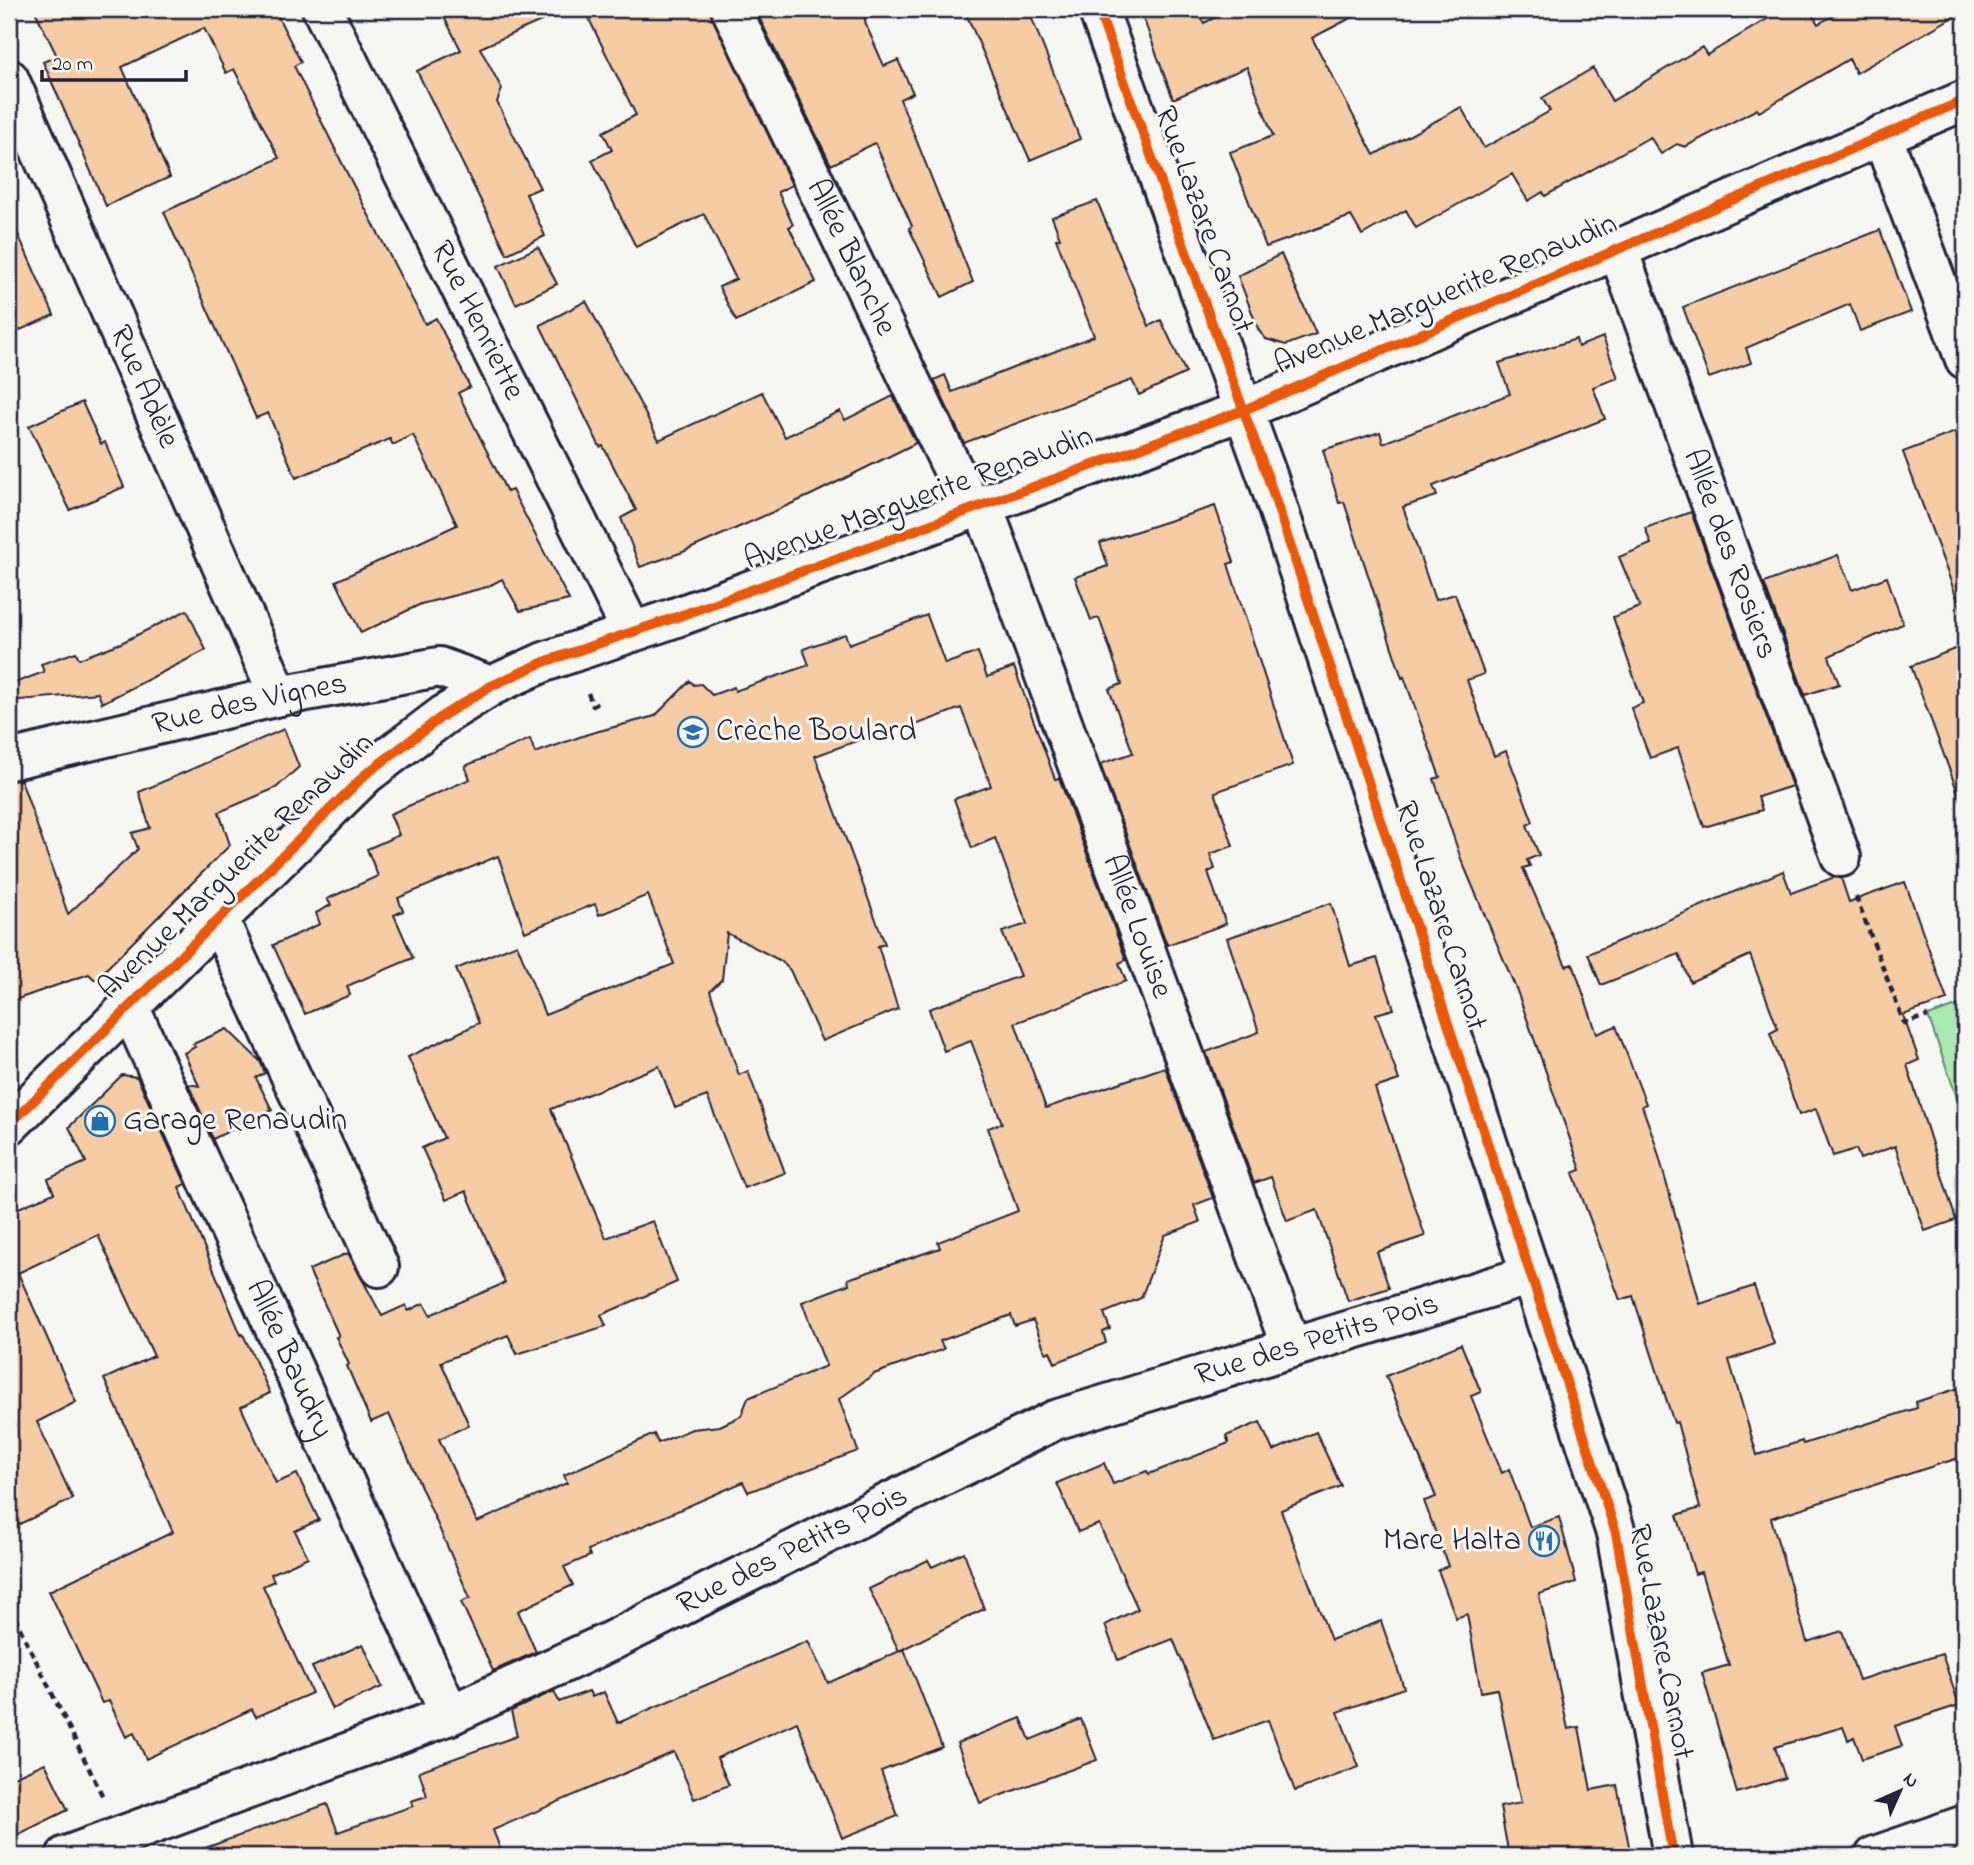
<svg xmlns="http://www.w3.org/2000/svg" width="1974" height="1865" viewBox="0 0 1974 1865" font-family="'Indie Flower',sans-serif">
	<rect width="100%" height="100%" fill="#f6f6f2"/>
	<filter id="ink" filterUnits="userSpaceOnUse"><feTurbulence type="fractalNoise" baseFrequency=".0143" numOctaves="2"/><feDisplacementMap in="SourceGraphic" scale="14" xChannelSelector="R" yChannelSelector="G"/><feConvolveMatrix kernelMatrix="1 2 1 2 8 2 1 2 1" color-interpolation-filters="sRGB"/></filter>
	<g filter="url(#ink)">
		<path fill="#aae9b0" stroke="#668676" stroke-width="2" d="M 1965,1003 L 1965,1120 L 1928,1016 Z"/>
		<path fill="#f6cca5" stroke="#22223b" stroke-width="2" fill-rule="evenodd" d="M 34,9 L 274,9 L 301,62 L 294,66 L 345,169 L 425,324 L 436,318 L 449,344 L 470,387 L 458,393 L 507,492 L 512,490 L 569,600 L 520,611 L 502,579 L 487,587 L 421,604 L 361,633 L 336,581 L 457,525 L 413,435 L 393,445 L 390,439 L 296,478 L 268,413 L 256,418 L 164,212 L 279,158 L 234,69 L 226,73 L 204,28 L 122,67 L 170,177 L 106,206 L 43,62 L 57,56 Z
			M 440,9 L 568,9 L 480,48 L 502,89 L 497,102 L 540,188 L 526,194 L 545,236 L 507,254 L 417,71 L 461,50 Z
			M 611,9 L 709,9 L 792,185 L 778,192 L 793,225 L 789,227 L 816,282 L 736,321 L 719,287 L 736,279 L 704,214 L 636,247 L 592,160 L 612,150 L 603,132 L 636,115 L 589,19 Z
			M 755,9 L 863,9 L 866,25 L 884,66 L 898,60 L 913,93 L 900,99 L 973,282 L 942,297 L 909,228 L 912,226 L 875,143 L 831,165 Z
			M 964,9 L 1028,9 L 1080,139 L 1030,160 Z
			M 1140,9 L 1196,9 L 1204,23 L 1232,9 L 1368,9 L 1312,38 L 1374,155 L 1461,107 L 1484,148 L 1550,111 L 1542,98 L 1593,68 L 1612,101 L 1702,47 L 1707,55 L 1784,9 L 1809,9 L 1818,24 L 1845,9 L 1965,10 L 1856,73 L 1849,59 L 1759,112 L 1757,109 L 1685,147 L 1677,144 L 1661,154 L 1650,137 L 1545,196 L 1543,192 L 1528,201 L 1512,174 L 1416,228 L 1406,210 L 1362,235 L 1351,216 L 1266,247 L 1230,152 L 1273,136 L 1247,67 L 1173,99 Z
			M 1097,201 L 1149,326 L 1161,320 L 1186,373 L 1139,395 L 1132,380 L 964,443 L 934,380 L 945,375 L 952,392 L 1094,336 L 1056,239 L 1060,238 L 1052,217 Z
			M 9,214 L 54,315 L 9,335 Z
			M 1880,230 L 1911,312 L 1860,331 L 1850,304 L 1746,348 L 1751,363 L 1709,378 L 1683,307 Z
			M 538,247 L 557,284 L 516,304 L 498,266 Z
			M 1281,254 L 1316,334 L 1286,345 L 1266,339 L 1259,331 L 1238,276 Z
			M 586,301 L 659,440 L 762,392 L 785,437 L 840,411 L 845,420 L 893,396 L 916,443 L 811,495 L 683,552 L 640,567 L 621,518 L 636,510 L 603,446 L 600,447 L 540,325 Z
			M 1603,337 L 1618,378 L 1593,387 L 1605,419 L 1433,486 L 1437,496 L 1403,507 L 1435,600 L 1455,594 L 1484,674 L 1467,680 L 1494,756 L 1506,751 L 1533,822 L 1527,825 L 1539,855 L 1527,860 L 1530,866 L 1523,868 L 1566,966 L 1573,964 L 1597,1034 L 1616,1026 L 1646,1104 L 1642,1106 L 1655,1142 L 1700,1304 L 1754,1286 L 1774,1344 L 1729,1360 L 1757,1455 L 1802,1441 L 1803,1444 L 1917,1408 L 1916,1402 L 1965,1386 L 1965,1456 L 1771,1518 L 1807,1642 L 1842,1631 L 1859,1680 L 1942,1654 L 1959,1705 L 1895,1726 L 1902,1746 L 1862,1759 L 1854,1737 L 1848,1740 L 1843,1727 L 1775,1747 L 1785,1778 L 1737,1793 L 1702,1673 L 1729,1665 L 1701,1572 L 1695,1574 L 1677,1515 L 1700,1508 L 1677,1422 L 1674,1423 L 1633,1296 L 1620,1300 L 1573,1173 L 1581,1170 L 1517,991 L 1461,859 L 1434,779 L 1440,777 L 1404,677 L 1402,678 L 1344,502 L 1339,503 L 1323,450 L 1380,432 L 1383,443 L 1510,394 L 1499,363 L 1576,339 L 1578,347 Z
			M 82,402 L 101,444 L 105,442 L 124,487 L 70,510 L 29,426 Z
			M 1955,432 L 1965,459 L 1965,608 L 1961,609 L 1903,452 Z
			M 1215,506 L 1234,562 L 1228,564 L 1293,765 L 1215,792 L 1233,846 L 1210,854 L 1215,869 L 1208,872 L 1226,924 L 1167,945 L 1100,764 L 1133,753 L 1109,689 L 1122,684 L 1099,618 L 1091,620 L 1075,577 L 1108,566 L 1100,543 Z
			M 1691,512 L 1792,786 L 1758,797 L 1762,810 L 1704,827 L 1678,748 L 1650,758 L 1631,708 L 1643,703 L 1613,617 L 1640,607 L 1619,557 L 1651,544 L 1645,528 Z
			M 1838,555 L 1852,590 L 1887,577 L 1903,624 L 1829,656 L 1839,684 L 1805,695 L 1764,583 Z
			M 187,610 L 206,650 L 102,703 L 98,693 L 9,701 L 9,685 L 44,672 L 41,664 L 76,652 L 79,659 L 121,643 Z
			M 927,615 L 945,664 L 978,652 L 987,677 L 1014,667 L 1055,779 L 1059,778 L 1126,960 L 1119,963 L 1126,981 L 1015,1023 L 1046,1108 L 1165,1067 L 1213,1198 L 1194,1205 L 1200,1222 L 1165,1235 L 1141,1298 L 1104,1313 L 1110,1329 L 1103,1332 L 1106,1343 L 1055,1363 L 1050,1351 L 1046,1353 L 1033,1320 L 1015,1326 L 1011,1315 L 940,1341 L 944,1349 L 874,1374 L 839,1399 L 858,1451 L 748,1492 L 743,1482 L 588,1550 L 590,1556 L 564,1567 L 573,1585 L 518,1611 L 536,1652 L 493,1671 L 461,1602 L 470,1598 L 389,1414 L 371,1422 L 347,1366 L 349,1364 L 336,1337 L 339,1336 L 309,1270 L 348,1253 L 382,1316 L 406,1305 L 408,1311 L 424,1303 L 430,1315 L 505,1283 L 466,1191 L 446,1200 L 422,1148 L 444,1138 L 408,1057 L 479,1023 L 456,969 L 517,944 L 545,1015 L 674,964 L 648,895 L 599,915 L 595,904 L 525,932 L 498,856 L 398,898 L 403,911 L 394,915 L 413,958 L 347,986 L 350,995 L 305,1014 L 273,945 L 320,924 L 316,913 L 331,905 L 327,899 L 378,876 L 367,849 L 399,835 L 390,814 L 470,779 L 465,766 L 530,739 L 535,753 L 588,734 L 655,716 L 690,681 L 694,685 L 701,684 L 712,695 L 734,687 L 735,691 L 809,665 L 803,649 L 845,634 L 849,644 ZM 961,708 L 991,786 L 954,799 L 972,848 L 995,838 L 1027,924 L 1002,932 L 1020,976 L 929,1009 L 944,1051 L 971,1041 L 1002,1123 L 988,1128 L 1018,1211 L 938,1242 L 940,1248 L 848,1279 L 849,1284 L 802,1302 L 826,1366 L 748,1398 L 741,1416 L 720,1426 L 692,1429 L 658,1443 L 654,1434 L 564,1475 L 567,1483 L 477,1522 L 439,1439 L 469,1425 L 441,1362 L 508,1335 L 517,1354 L 606,1326 L 601,1315 L 677,1282 L 653,1221 L 606,1238 L 551,1109 L 659,1066 L 675,1108 L 707,1096 L 744,1188 L 785,1173 L 748,1071 L 739,1075 L 710,991 L 722,979 L 727,933 L 781,961 L 790,970 L 822,1041 L 898,1009 L 878,946 L 885,944 L 815,756 L 900,725 L 902,730 Z
			M 1965,645 L 1965,800 L 1961,801 L 1911,666 Z
			M 284,729 L 299,767 L 276,788 L 219,812 L 230,845 L 95,980 L 89,974 L 9,1002 L 9,781 L 21,780 L 68,914 L 138,849 L 132,833 L 150,828 L 139,792 Z
			M 1783,871 L 1791,893 L 1835,877 L 1841,878 L 1849,902 L 1905,882 L 1947,1000 L 1903,1015 L 1919,1060 L 1907,1065 L 1956,1220 L 1925,1231 L 1895,1146 L 1860,1159 L 1856,1149 L 1833,1156 L 1816,1109 L 1799,1115 L 1770,1033 L 1778,1029 L 1750,955 L 1690,982 L 1679,954 L 1601,985 L 1588,954 Z
			M 1331,903 L 1350,966 L 1377,958 L 1394,1009 L 1376,1014 L 1399,1080 L 1375,1088 L 1425,1236 L 1377,1252 L 1389,1288 L 1348,1301 L 1317,1210 L 1287,1221 L 1271,1177 L 1254,1183 L 1206,1052 L 1259,1032 L 1227,938 Z
			M 227,1029 L 260,1061 L 265,1073 L 256,1078 L 272,1110 L 213,1139 L 188,1084 L 199,1086 L 184,1053 L 195,1047 L 193,1044 Z
			M 122,1075 L 137,1077 L 186,1184 L 179,1187 L 241,1335 L 243,1334 L 270,1393 L 241,1407 L 276,1483 L 297,1474 L 319,1520 L 295,1531 L 308,1557 L 271,1574 L 274,1581 L 263,1586 L 312,1693 L 256,1717 L 252,1709 L 146,1759 L 134,1733 L 126,1737 L 109,1701 L 102,1703 L 49,1591 L 173,1532 L 104,1379 L 154,1356 L 98,1235 L 18,1273 L 76,1402 L 37,1422 L 73,1499 L 9,1529 L 9,1212 L 54,1193 L 48,1179 L 86,1162 L 69,1127 Z
			M 1461,1344 L 1481,1392 L 1471,1396 L 1502,1473 L 1509,1469 L 1530,1527 L 1559,1517 L 1576,1582 L 1539,1594 L 1568,1729 L 1579,1727 L 1591,1790 L 1617,1785 L 1631,1856 L 1509,1856 L 1500,1807 L 1521,1803 L 1497,1689 L 1481,1692 L 1467,1614 L 1456,1618 L 1438,1570 L 1448,1566 L 1424,1501 L 1436,1497 L 1386,1376 Z
			M 1260,1422 L 1273,1451 L 1316,1432 L 1341,1486 L 1281,1510 L 1331,1640 L 1381,1621 L 1404,1688 L 1338,1712 L 1359,1767 L 1295,1791 L 1268,1720 L 1214,1740 L 1173,1639 L 1118,1660 L 1105,1625 L 1138,1609 L 1099,1524 L 1078,1532 L 1057,1483 L 1104,1463 L 1113,1484 L 1147,1471 L 1149,1474 L 1229,1443 L 1226,1436 Z
			M 964,1552 L 984,1609 L 899,1651 L 869,1589 L 928,1560 L 932,1567 Z
			M 808,1641 L 828,1683 L 904,1649 L 942,1747 L 881,1771 L 898,1816 L 842,1838 L 797,1722 L 717,1758 L 729,1785 L 694,1799 L 674,1752 L 493,1830 L 503,1856 L 198,1856 L 197,1851 L 327,1804 L 338,1832 L 413,1806 L 411,1801 L 427,1796 L 419,1771 L 517,1736 L 511,1711 L 554,1691 L 559,1702 L 589,1691 L 592,1697 L 604,1692 L 618,1723 Z
			M 363,1644 L 382,1687 L 332,1709 L 312,1667 Z
			M 1021,1718 L 1030,1740 L 1081,1719 L 1097,1760 L 980,1803 L 957,1743 Z
			M 45,1763 L 68,1810 L 9,1839 L 9,1779 Z"/>
		<g fill="none" stroke-linecap="round" stroke-linejoin="round">
			<g stroke="#22223b" stroke-width="44">
				<g id="minor">
					<path id="s1" d="M 322,9 L 632,632"/>
					<path id="s2" d="M 731,9 L 971,507"/>
					<path d="M 1098,9 L 1268,478 L 1616,1533 L 1673,1856"/>
					<path id="s3" d="M 9,79 L 279,696"/>
					<path d="M 1882,135 L 1965,359"/>
					<path id="s4" d="M 1618,250 L 1841,857"/>
					<path id="s5" d="M 982,504 L 1291,1347"/>
					<path id="s6" d="M 9,760 L 279,696 L 439,667 L 491,686"/>
					<path d="M 218,918 L 379,1267"/>
					<path id="s7" d="M 129,1006 L 450,1715"/>
					<path d="M 9,1125 L 366,774 L 444,715 L 491,686 L 544,662 L 674,618 L 1244,410 L 1965,100"/>
					<path id="s8" d="M 66,1856 L 450,1715 L 609,1642 L 1055,1420 L 1531,1275"/>
					<path d="M 1875,1856 L 1965,1825"/>
				</g>
			</g>
			<path stroke="#22223b" stroke-width="4.5" stroke-dasharray="7 5" stroke-linecap="butt" d="M 588,693 L 593,706 L 601,702
				M 1856,897 L 1904,1023 L 1928,1016
				M 9,1606 L 103,1797"/>
			<use href="#minor" stroke="#f6f6f2" stroke-width="38"/>
			<g stroke="#f6f6f2" stroke-width="15">
				<path id="cycleway" d="M 1098,9 L 1268,478 L 1616,1533 L 1673,1856
					M 9,1125 L 366,774 L 444,715 L 491,686 L 544,662 L 674,618 L 1244,410 L 1965,100"/>
			</g>
			<use href="#cycleway" stroke="#e8590c" stroke-width="10"/>
		</g>
	</g>
	<defs>
		<g id="school-ring" transform="scale(1.575)"><circle r="9.5" fill="#f6f6f2" stroke="#1f6fb2" stroke-width="1.5"/><path d="M0-5L7-2L0 1L-7-2ZM-4 1L0 2.5L4 1V4Q0 6-4 4Z" fill="#1f6fb2"/></g>
		<g id="shop-ring" transform="scale(1.575)"><circle r="9.5" fill="#f6f6f2" stroke="#1f6fb2" stroke-width="1.5"/><path d="M-5-2.5h2.3a2.7 3.5 0 0 1 5.4 0H5L5.5 6h-11ZM-1.5-2.5h3a1.5 2.3 0 0 0-3 0Z" fill="#1f6fb2"/></g>
		<g id="restaurant-ring" transform="scale(1.575)"><circle r="9.5" fill="#f6f6f2" stroke="#1f6fb2" stroke-width="1.5"/><path d="M-5-6h1v4h1v-4h1v4h1v-4h1v5L-1.5 .5V6h-2V.5L-5-1ZM5-6V6H3V1.5H1.5Q1.5-4 5-6Z" fill="#1f6fb2"/></g>
	</defs>
	<g fill-rule="evenodd">
		<use href="#school-ring" x="693" y="732"/>
		<use href="#shop-ring" x="100" y="1121"/>
		<use href="#restaurant-ring" x="1544" y="1541"/>
	</g>
	<g text-anchor="middle" dominant-baseline="central" stroke-width="6" stroke-linejoin="round" paint-order="stroke">
		<g font-size="32" fill="#22223b" stroke="#f6f6f2">
			<text transform="translate(1203 220) rotate(70)">Rue Lazare Carnot</text>
			<text stroke="none"><textPath href="#s2" startOffset="276">Allée Blanche</textPath></text>
			<text transform="translate(1446 295) rotate(-23)">Avenue Marguerite Renaudin</text>
			<text stroke="none"><textPath href="#s1" startOffset="348">Rue Henriette</textPath></text>
			<text stroke="none"><textPath href="#s3" startOffset="336">Rue Adèle</textPath></text>
			<text transform="translate(919 499) rotate(-20)">Avenue Marguerite Renaudin</text>
			<text stroke="none"><textPath href="#s4" startOffset="324">Allée des Rosiers</textPath></text>
			<text stroke="none"><textPath href="#s6" startOffset="247">Rue des Vignes</textPath></text>
			<text transform="translate(237 867) rotate(-44)">Avenue Marguerite Renaudin</text>
			<text transform="translate(1440 916) rotate(72)">Rue Lazare Carnot</text>
			<text stroke="none"><textPath href="#s5" startOffset="450">Allée Louise</textPath></text>
			<text stroke="none"><textPath href="#s8" startOffset="1356">Rue des Petits Pois</textPath></text>
			<text stroke="none"><textPath href="#s7" startOffset="388">Allée Baudry</textPath></text>
			<text stroke="none"><textPath href="#s8" startOffset="789">Rue des Petits Pois</textPath></text>
			<text transform="translate(1660 1642) rotate(79)">Rue Lazare Carnot</text>
		</g>
		<g font-size="32" fill="#22223b" stroke="#f6f6f2" text-anchor="start">
			<text x="716" y="732">Crèche Boulard</text>
			<text x="123" y="1121">Garage Renaudin</text>
			<text x="1521" y="1541" text-anchor="end">Mare Halta</text>
		</g>
	</g>
	<rect width="1974" height="1865" fill="none" stroke="#f6f6f2" stroke-width="35"/>
	<rect x="18" y="18" width="1939" height="1830" fill="none" stroke="#22223b" stroke-width="2.5" filter="url(#ink)"/>
	<g transform="translate(1900 1791) rotate(45)" stroke="#f6f6f2" stroke-width="5" paint-order="stroke">
	<path d="M0-5L12 26L0 18L-12 26Z" fill="#22223b"/>
	<text y="-10" font-size="19" font-weight="bold" text-anchor="middle" fill="#22223b">N</text>
	</g>
	<path d="M42 70v10h144v-10" fill="none" stroke="#22223b" stroke-width="3.5"/>
	<text x="52" y="70" font-size="21" fill="#22223b" stroke="#f6f6f2" stroke-width="5" paint-order="stroke">20 m</text>
</svg>
